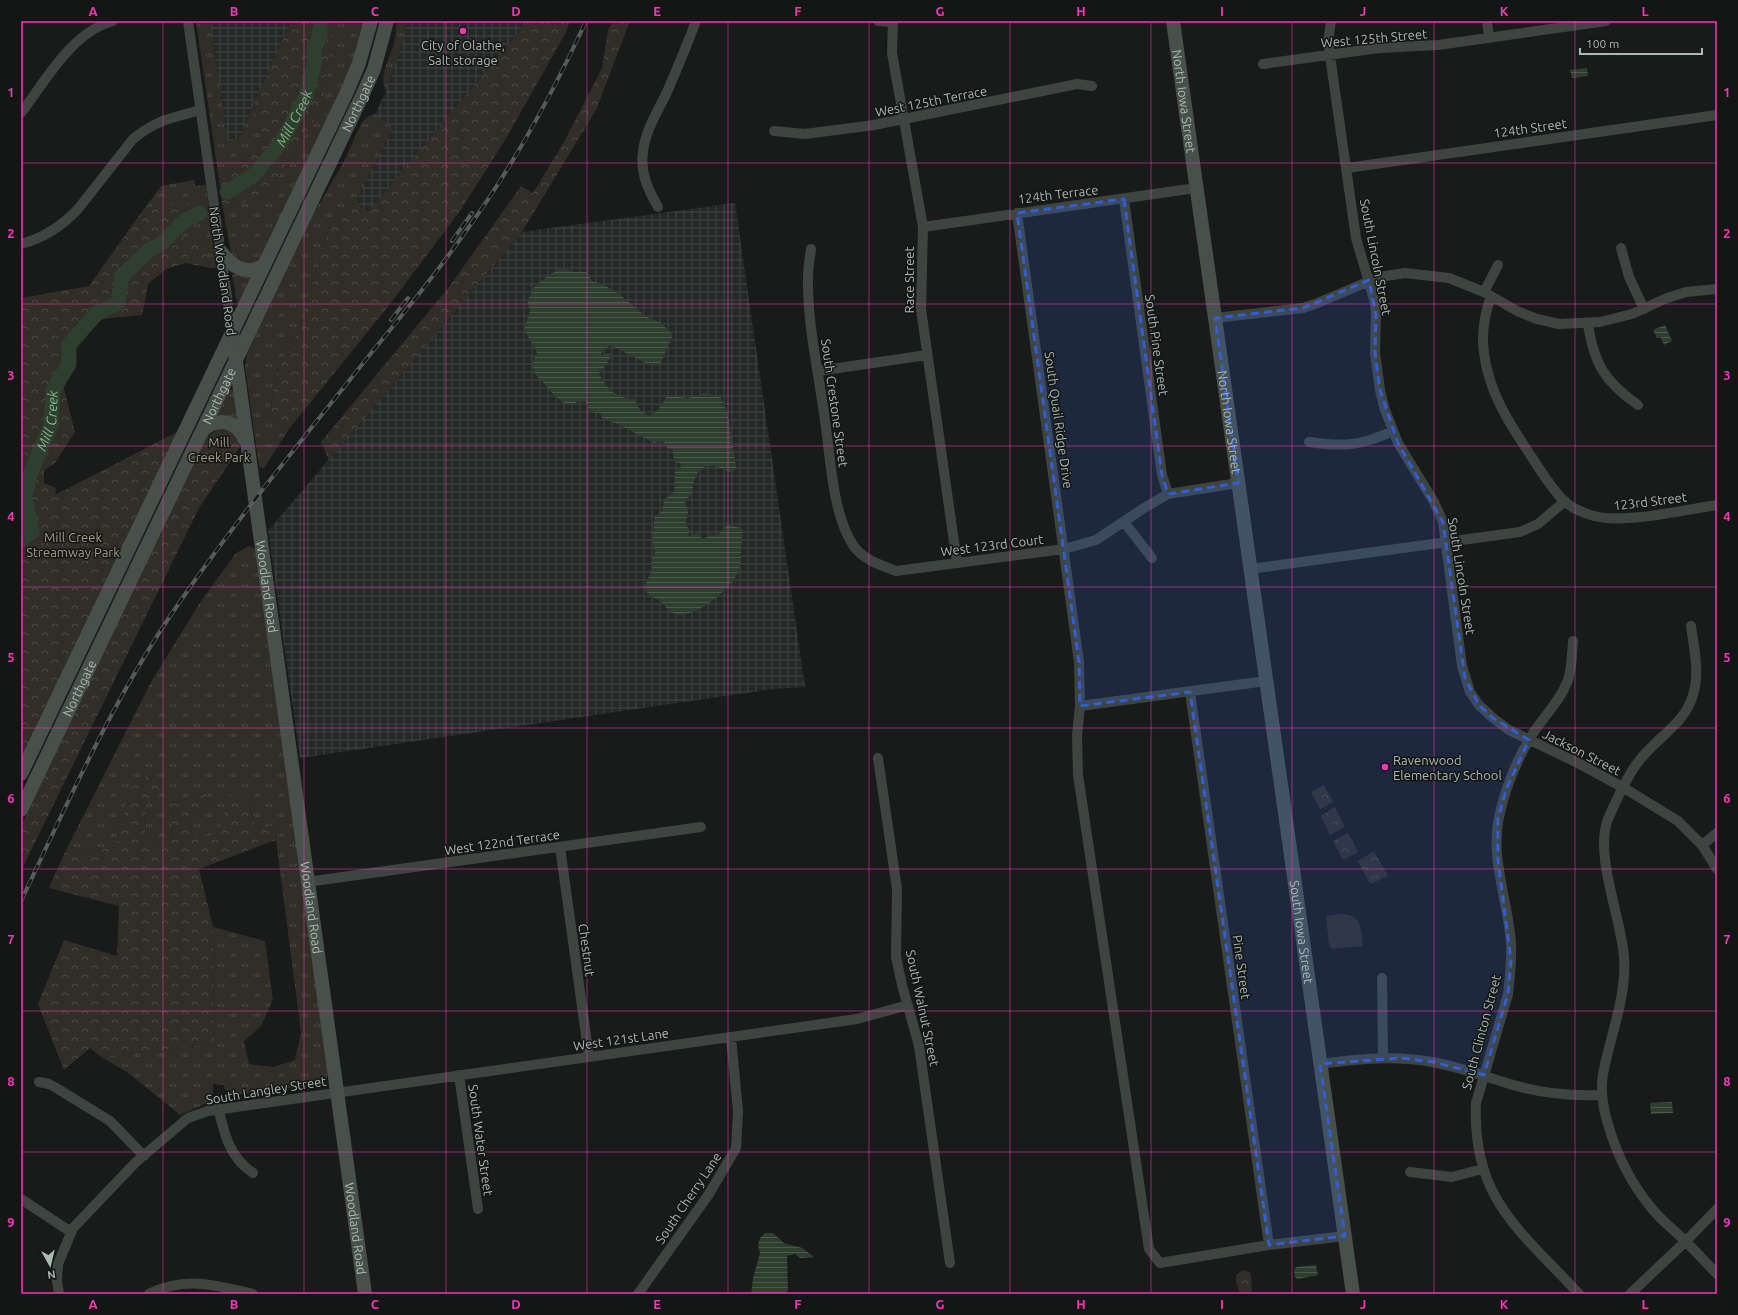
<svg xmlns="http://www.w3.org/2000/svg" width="1738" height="1315" viewBox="0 0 1738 1315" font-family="Ubuntu,sans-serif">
	<defs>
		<pattern id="industrial-grid" width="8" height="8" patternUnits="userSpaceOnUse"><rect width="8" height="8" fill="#242826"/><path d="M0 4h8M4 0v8" fill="none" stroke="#414543"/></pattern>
		<pattern id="grass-tufts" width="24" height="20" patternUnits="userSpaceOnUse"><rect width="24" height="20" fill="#302e26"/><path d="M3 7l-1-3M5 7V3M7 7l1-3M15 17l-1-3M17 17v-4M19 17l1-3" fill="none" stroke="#4b4a43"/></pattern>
		<pattern id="forest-crowns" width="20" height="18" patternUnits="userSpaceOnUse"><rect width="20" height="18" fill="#302e26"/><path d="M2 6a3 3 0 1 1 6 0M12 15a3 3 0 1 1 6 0" fill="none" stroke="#4b4a43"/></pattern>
		<pattern id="water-rules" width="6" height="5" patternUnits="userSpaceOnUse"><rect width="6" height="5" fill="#2e3f2f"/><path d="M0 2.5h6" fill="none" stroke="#4a594b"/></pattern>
	</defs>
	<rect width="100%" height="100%" fill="#181b1a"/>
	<path fill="url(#industrial-grid)" d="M 210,21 L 291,21 L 254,103 L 241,135 L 228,145 Z
		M 406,21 L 528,21 L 368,213 L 355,202 L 393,128 L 375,114 L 386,91 L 405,35 Z
		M 735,203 L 805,687 L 773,689 L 300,758 L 268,531 L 522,232 Z"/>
	<path fill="url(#grass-tufts)" d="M 196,21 L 210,21 L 228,144 L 241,135 L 254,103 L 262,145 L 219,180 Z
		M 332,21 L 367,21 L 357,58 L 261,260 C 249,267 244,264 232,259 L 223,209 L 266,195 L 323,107 Z
		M 397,21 L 406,21 L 405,35 L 386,91 C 378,76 390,58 394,43 C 396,36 396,28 397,21 Z
		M 375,114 L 393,128 L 355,202 L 328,229 L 300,327 L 278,369 L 269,415 L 289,429 L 264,468 L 259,467 L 245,366 L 247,354 L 312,216 L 342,165 L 362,122 L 369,116 Z
		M 194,180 L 195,186 L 206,185 L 216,268 L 210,268 L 201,241 L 186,240 L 178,231 L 180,222 L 159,206 L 133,224 L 161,186 Z
		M 234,274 L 252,277 L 240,304 L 237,303 L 232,275 Z
		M 230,389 L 233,390 L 237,418 L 236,420 L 217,415 Z
		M 249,546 L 256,550 L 328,1072 C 327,1078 325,1082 319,1084 L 234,1095 C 228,1094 225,1091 224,1085 L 213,1084 L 213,1096 L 209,1102 L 180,1115 L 127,1072 L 101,1057 L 214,1044 L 213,927 L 265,941 L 273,1000 L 261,1026 L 244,1041 L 249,1064 L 273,1067 L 295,1060 L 301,1032 L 276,840 L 277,826 L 256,828 L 248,801 L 217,835 L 193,838 L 189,813 L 209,804 L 206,792 L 173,803 L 171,841 L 145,845 L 146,804 L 129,790 L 116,847 L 63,856 L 151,682 L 201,601 L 236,553 Z"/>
	<path fill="url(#forest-crowns)" d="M 291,21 L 333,21 L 323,107 L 266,195 L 223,209 L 219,180 L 262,145 L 254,103 Z
		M 528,21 L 570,21 L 566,32 L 507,137 L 460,211 L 387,308 L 289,429 L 269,415 L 278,369 L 300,327 L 328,229 L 355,202 L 368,212 Z
		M 613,21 L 630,21 L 596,110 L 522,232 L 329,460 L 321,442 L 449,287 L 521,186 L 533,193 L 564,142 L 602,68 L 608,30 Z
		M 200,201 L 202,218 L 180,222 L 178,231 L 186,240 L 201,240 L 210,268 L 186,263 L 166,269 L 148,284 L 142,315 L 102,319 L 76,349 L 61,377 L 75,432 L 55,463 L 44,470 L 44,483 L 56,488 L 55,495 L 187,427 L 21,774 L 21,298 L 89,286 L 133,224 L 159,206 Z
		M 218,429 L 228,429 L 239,440 L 240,447 L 199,508 L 21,871 L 21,826 L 207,437 Z
		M 149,775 L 164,791 L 146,804 L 145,845 L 171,841 L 173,803 L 206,792 L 209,804 L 189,813 L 193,837 L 217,835 L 233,791 L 248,801 L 256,828 L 278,826 L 276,840 L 199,869 L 213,927 L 214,1044 L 101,1057 L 90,1048 L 64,1070 L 38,1004 L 64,940 L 117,956 L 119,906 L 49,888 L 63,856 L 116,847 L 129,790 Z
		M 1324,785 L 1333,802 L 1320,809 L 1311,792 Z
		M 1335,807 L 1345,827 L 1330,835 L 1321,816 Z
		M 1348,833 L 1358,852 L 1343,860 L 1333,841 Z
		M 1374,851 L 1388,876 L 1370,884 L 1358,861 Z
		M 1243,1270 L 1250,1272 L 1251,1275 L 1252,1291 L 1248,1293 L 1240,1293 L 1236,1283 L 1236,1275 Z"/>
	<path fill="#302e26" d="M 1341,914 C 1363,915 1361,929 1363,946 L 1332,949 L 1329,945 L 1326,916 Z"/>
	<path fill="url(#water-rules)" d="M 1587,68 L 1588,76 L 1572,78 L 1570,70 Z
		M 564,268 L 574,272 L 586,272 L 593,282 L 601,283 L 619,294 L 647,317 L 660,322 L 673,335 L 660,365 L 652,366 L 610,345 L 601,353 L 602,355 L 609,353 L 612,354 L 608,362 L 599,373 C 605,388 618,399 634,399 L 640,410 L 650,416 C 659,411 661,404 667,396 L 688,398 L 705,393 L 720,396 L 727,411 L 736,467 L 733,472 L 728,472 L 716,466 L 706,466 L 698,472 L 694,481 L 692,493 L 685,502 C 686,505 688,509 688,512 C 688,520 683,523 690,530 L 688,535 L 689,537 L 697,533 L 703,539 L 711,535 L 717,536 L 728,524 L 743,529 C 741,542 742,556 739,569 C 734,588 694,620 675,614 C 667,612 666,607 662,602 C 659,599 656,599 654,598 C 650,596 647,592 644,590 C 645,581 651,575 652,568 C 653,559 650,560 655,552 C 650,536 655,533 654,518 L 662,511 L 664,500 L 674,492 L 675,471 L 681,468 L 680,463 L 674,462 L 673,450 L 667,448 L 667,444 L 660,441 L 654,443 L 616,423 L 603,420 L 600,413 C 591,413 588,410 586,402 L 579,401 L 572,405 C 561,404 557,397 549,390 C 547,388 546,385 544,383 C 538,377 535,376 533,368 C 532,363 535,357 537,352 L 524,330 L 530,310 L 527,300 C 531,296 531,293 533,289 C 538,282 556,269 564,268 Z
		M 1665,325 L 1672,341 L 1664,345 L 1660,337 L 1657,338 L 1653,330 Z
		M 1672,1102 L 1673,1113 L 1651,1114 L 1650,1103 Z
		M 765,1233 L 773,1233 L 784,1243 L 802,1248 L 814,1257 L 800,1258 L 795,1254 L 787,1256 L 788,1290 L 786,1294 L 751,1294 L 753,1278 L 760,1253 L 758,1245 L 760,1238 Z
		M 1316,1265 L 1318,1275 L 1298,1279 L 1295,1277 L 1294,1270 L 1296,1267 Z"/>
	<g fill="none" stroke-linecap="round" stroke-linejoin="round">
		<g stroke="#2e3f2f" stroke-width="15">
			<path id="s1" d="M 227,192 L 254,175 L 282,141 L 305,99 L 314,65 L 314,48 L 319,39 L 321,21"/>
			<path id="s2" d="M 21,540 L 32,532 L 25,497 L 30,474 L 51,425 L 53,390 L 69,364 L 69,344 L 96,314 L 118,303 L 122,276 L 149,250 L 161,244 L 183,222 L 200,213"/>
		</g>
		<path stroke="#3e4541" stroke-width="10" d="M 188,21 L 232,332
			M 878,21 L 893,22
			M 893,21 L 892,53 L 923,227 L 921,309 L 957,563
			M 1331,21 L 1328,42 L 1356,238 L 1375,303 L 1376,315 L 1375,353 L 1380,390 L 1385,410 L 1398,443 L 1434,502 L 1443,522 L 1462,666 L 1470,692 L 1479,705 L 1493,718 L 1509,730 L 1578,763 L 1624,788 L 1678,821 L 1702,845 L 1717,869
			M 1487,21 L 1489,38
			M 1263,64 L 1379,48 L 1438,45 L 1606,21
			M 21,113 C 46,80 72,32 113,21
			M 774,131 L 805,134 L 874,125 L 1077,84 L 1092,86
			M 1347,168 L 1717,115
			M 1124,199 L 1162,475 L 1168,494
			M 658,207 C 648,190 640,172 643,152 C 645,131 658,111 667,92 C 677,69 687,45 696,21
			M 1017,213 L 1079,662 L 1080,706 L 1077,735 L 1078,775 L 1149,1249 L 1160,1263 L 1269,1245 L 1345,1236
			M 923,227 L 1196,188
			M 21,244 C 44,238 62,226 78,209 L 133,139 C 159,118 171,119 200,110
			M 1621,248 L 1629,277 L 1644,309
			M 811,249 C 810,258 808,267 808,276 C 807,325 819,373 825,421 C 831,460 832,512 853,545 C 862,559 880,565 896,571 L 1064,549 L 1096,540 L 1144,508 L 1168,494 L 1238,483
			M 1484,292 L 1498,265
			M 1491,296 C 1484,316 1481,333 1484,353 C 1489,394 1511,426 1533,459 C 1542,473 1552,489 1564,501 C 1572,508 1583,513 1594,516 C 1625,524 1684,510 1717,505
			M 1215,318 L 1303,308 L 1315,304 L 1379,277 L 1405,273 L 1449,278 L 1484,292 L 1517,311 L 1537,319 L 1559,324 L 1600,322 L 1632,314 L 1667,298 L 1686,292 L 1717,289
			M 1588,324 C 1594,364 1605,382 1638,405
			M 818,371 L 927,355
			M 1309,442 C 1344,447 1360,446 1393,431
			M 1124,522 L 1152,558
			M 1250,569 L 1520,532 L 1538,524 L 1565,501
			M 1691,626 C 1694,648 1700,673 1693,695 C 1685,724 1656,738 1639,761 C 1628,774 1615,803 1608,819 C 1594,855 1621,917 1624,957 C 1627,997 1610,1036 1603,1074 C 1600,1092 1603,1108 1608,1124 C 1617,1156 1632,1185 1653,1210 C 1662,1221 1674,1230 1684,1240 C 1696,1251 1706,1263 1717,1274
			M 1573,641 C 1572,654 1572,668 1568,680 C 1560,702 1541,719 1530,738 C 1516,762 1505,789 1499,817 C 1490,858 1508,901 1511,943 C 1512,960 1510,977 1508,994 L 1476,1103 C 1472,1199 1520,1230 1579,1294
			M 1190,692 L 1269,1245
			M 1080,706 L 1266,681
			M 878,758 L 897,889 L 896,957 L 902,985 L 919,1046 L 950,1263
			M 1702,845 L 1717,833
			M 560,847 L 589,1057
			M 307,882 L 701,827
			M 1382,978 L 1383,1058
			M 1320,1064 C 1358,1059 1395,1055 1432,1062 C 1461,1067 1489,1078 1517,1086 C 1545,1094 1573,1096 1601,1095
			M 459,1075 L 478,1209
			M 39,1082 L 49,1084 L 58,1089 L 110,1121 L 144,1156
			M 218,1108 C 225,1135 229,1157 253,1173
			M 1410,1172 L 1452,1177 L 1482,1169
			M 21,1199 L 71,1232
			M 59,1294 L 57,1281 L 58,1264 L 73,1228 L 136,1162 L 188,1118 L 208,1111 L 857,1019 L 908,1005
			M 149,1294 C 185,1276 216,1285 253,1294
			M 638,1294 L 709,1194 L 736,1148 L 738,1111 L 731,1038
			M 1630,1294 L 1686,1241 L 1717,1209"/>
		<g stroke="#47504b" stroke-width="14">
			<path id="s3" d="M 1173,21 L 1353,1294"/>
			<path d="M 221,252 C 232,267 247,277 264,265"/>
			<path id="s4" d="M 232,332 L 365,1294"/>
			<path d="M 203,430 C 219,416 237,421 245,440"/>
			<path d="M 21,774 L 347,92 L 359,63 L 371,21"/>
			<path id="s5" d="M 21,810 L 362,96 L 374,69 L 387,21"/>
		</g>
		<g stroke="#545d58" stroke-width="4">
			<path id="rail" d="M 452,241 L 472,213
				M 391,320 L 408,298
				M 21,901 C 69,800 115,695 179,603 C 239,516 306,435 372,352 C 404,313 437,273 466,231 C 514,165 552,95 586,21"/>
		</g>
		<use href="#rail" stroke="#131615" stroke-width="2.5" stroke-dasharray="8" stroke-linecap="butt"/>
	</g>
	<path fill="#325ed2" fill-opacity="0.2" stroke="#325ed2" stroke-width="3" stroke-dasharray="8 5" stroke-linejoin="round" d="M 1124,199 L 1162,475 L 1168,494 L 1238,483 L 1215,318 L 1303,308 L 1369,280 L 1376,315 L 1375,353 L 1380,390 L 1398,443 L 1443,522 L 1465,678 L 1479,705 L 1493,718 L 1529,740 L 1506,790 L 1498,819 L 1498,860 L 1511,960 L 1508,994 L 1484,1075 L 1433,1062 L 1401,1058 L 1320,1064 L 1345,1236 L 1269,1245 L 1190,692 L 1080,706 L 1079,662 L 1017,213 Z"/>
	<path fill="none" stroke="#f536b9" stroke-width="1" stroke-opacity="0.55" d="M 163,21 L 163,1294M 304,21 L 304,1294M 446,21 L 446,1294M 587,21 L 587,1294M 728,21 L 728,1294M 869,21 L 869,1294M 1010,21 L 1010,1294M 1151,21 L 1151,1294M 1292,21 L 1292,1294M 1434,21 L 1434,1294M 1575,21 L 1575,1294M 21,163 L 1717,163M 21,304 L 1717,304M 21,446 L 1717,446M 21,587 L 1717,587M 21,728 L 1717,728M 21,869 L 1717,869M 21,1011 L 1717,1011M 21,1152 L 1717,1152"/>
	<g fill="#f536b9" stroke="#131615" stroke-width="1.5">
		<circle cx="463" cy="31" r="4"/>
		<circle cx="1385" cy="767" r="4"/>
	</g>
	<g text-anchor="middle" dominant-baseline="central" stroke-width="3" stroke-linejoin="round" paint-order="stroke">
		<g font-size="13" fill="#abbab0" stroke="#131615">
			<text transform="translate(1374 38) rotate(-5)">West 125th Street</text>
			<text transform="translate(931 101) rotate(-11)">West 125th Terrace</text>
			<text stroke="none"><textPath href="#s3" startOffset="81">North Iowa Street</textPath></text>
			<text stroke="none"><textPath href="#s5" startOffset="783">Northgate</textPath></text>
			<text transform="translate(1530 128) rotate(-8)">124th Street</text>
			<text transform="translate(1058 194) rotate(-7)">124th Terrace</text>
			<text transform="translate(1376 257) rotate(79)">South Lincoln Street</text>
			<text transform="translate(223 271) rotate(82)">North Woodland Road</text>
			<text transform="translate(909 280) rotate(-90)">Race Street</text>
			<text transform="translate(1157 345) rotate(82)">South Pine Street</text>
			<text stroke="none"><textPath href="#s5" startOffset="459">Northgate</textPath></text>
			<text transform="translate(835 403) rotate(82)">South Crestone Street</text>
			<text transform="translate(1059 420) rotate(82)">South Quail Ridge Drive</text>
			<text stroke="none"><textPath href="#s3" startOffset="405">North Iowa Street</textPath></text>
			<text transform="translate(1650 501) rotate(-7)">123rd Street</text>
			<text transform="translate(992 545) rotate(-7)">West 123rd Court</text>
			<text transform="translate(1462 576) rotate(81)">South Lincoln Street</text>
			<text stroke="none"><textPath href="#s4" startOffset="257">Woodland Road</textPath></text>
			<text stroke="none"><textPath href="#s5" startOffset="135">Northgate</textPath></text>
			<text transform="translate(1582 752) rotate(27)">Jackson Street</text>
			<text transform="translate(502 842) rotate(-8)">West 122nd Terrace</text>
			<text stroke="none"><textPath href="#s4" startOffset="581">Woodland Road</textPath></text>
			<text stroke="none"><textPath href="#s3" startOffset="920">South Iowa Street</textPath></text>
			<text transform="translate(587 950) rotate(82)">Chestnut</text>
			<text transform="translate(1242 967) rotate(82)">Pine Street</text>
			<text transform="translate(923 1008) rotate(78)">South Walnut Street</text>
			<text transform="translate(1481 1032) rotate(-75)">South Clinton Street</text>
			<text transform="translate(621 1039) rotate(-8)">West 121st Lane</text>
			<text transform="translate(266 1090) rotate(-9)">South Langley Street</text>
			<text transform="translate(481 1140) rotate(82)">South Water Street</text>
			<text transform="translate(688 1198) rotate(-56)">South Cherry Lane</text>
			<text stroke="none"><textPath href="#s4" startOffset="905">Woodland Road</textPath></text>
		</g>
		<g font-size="13" fill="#abbab0" stroke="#131615">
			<text x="463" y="45">City of Olathe,<tspan x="463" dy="15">Salt storage</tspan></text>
			<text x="1393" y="760" text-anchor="start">Ravenwood<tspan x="1393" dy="15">Elementary School</tspan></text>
		</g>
		<g font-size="13" fill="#a59b81" stroke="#131615">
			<text x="219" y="442">Mill<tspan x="219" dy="15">Creek Park</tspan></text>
			<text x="73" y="537">Mill Creek<tspan x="73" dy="15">Streamway Park</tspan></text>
		</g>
		<g font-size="14" font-style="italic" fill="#81b588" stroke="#131615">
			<text stroke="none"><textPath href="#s1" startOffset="102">Mill Creek</textPath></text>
			<text stroke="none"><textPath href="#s2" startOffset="130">Mill Creek</textPath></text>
		</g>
	</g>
	<rect width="1738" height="1315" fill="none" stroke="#131615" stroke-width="44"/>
	<g transform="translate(50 1265) rotate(172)" stroke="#131615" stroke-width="3" paint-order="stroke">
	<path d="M0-3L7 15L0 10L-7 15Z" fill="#abbab0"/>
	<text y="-6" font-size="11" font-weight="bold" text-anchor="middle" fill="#abbab0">N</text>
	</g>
	<path d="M1580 48v6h122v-6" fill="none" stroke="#abbab0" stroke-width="2"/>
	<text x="1586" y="48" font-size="12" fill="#abbab0" stroke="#131615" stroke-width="3" paint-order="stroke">100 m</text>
	<rect x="22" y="22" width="1694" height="1271" fill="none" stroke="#f536b9" stroke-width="1.5"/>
	<g font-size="13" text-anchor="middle" font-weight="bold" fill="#f536b9">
		<text x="93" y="16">A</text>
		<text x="234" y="16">B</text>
		<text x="375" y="16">C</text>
		<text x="516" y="16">D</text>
		<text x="657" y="16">E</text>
		<text x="798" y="16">F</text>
		<text x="940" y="16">G</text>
		<text x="1081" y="16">H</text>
		<text x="1222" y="16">I</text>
		<text x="1363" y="16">J</text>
		<text x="1504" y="16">K</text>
		<text x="1645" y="16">L</text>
		<text x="11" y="97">1</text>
		<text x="1727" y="97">1</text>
		<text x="11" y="238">2</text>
		<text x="1727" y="238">2</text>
		<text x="11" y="380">3</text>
		<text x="1727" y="380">3</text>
		<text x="11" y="521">4</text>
		<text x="1727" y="521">4</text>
		<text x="11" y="662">5</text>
		<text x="1727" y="662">5</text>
		<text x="11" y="803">6</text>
		<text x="1727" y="803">6</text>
		<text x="11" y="944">7</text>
		<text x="1727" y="944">7</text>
		<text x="11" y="1086">8</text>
		<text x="1727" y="1086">8</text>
		<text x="11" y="1227">9</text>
		<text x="1727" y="1227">9</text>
		<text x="93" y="1309">A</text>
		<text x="234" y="1309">B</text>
		<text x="375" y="1309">C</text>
		<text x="516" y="1309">D</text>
		<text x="657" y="1309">E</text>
		<text x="798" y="1309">F</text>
		<text x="940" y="1309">G</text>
		<text x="1081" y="1309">H</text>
		<text x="1222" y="1309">I</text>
		<text x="1363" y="1309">J</text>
		<text x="1504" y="1309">K</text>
		<text x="1645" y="1309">L</text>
	</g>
</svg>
